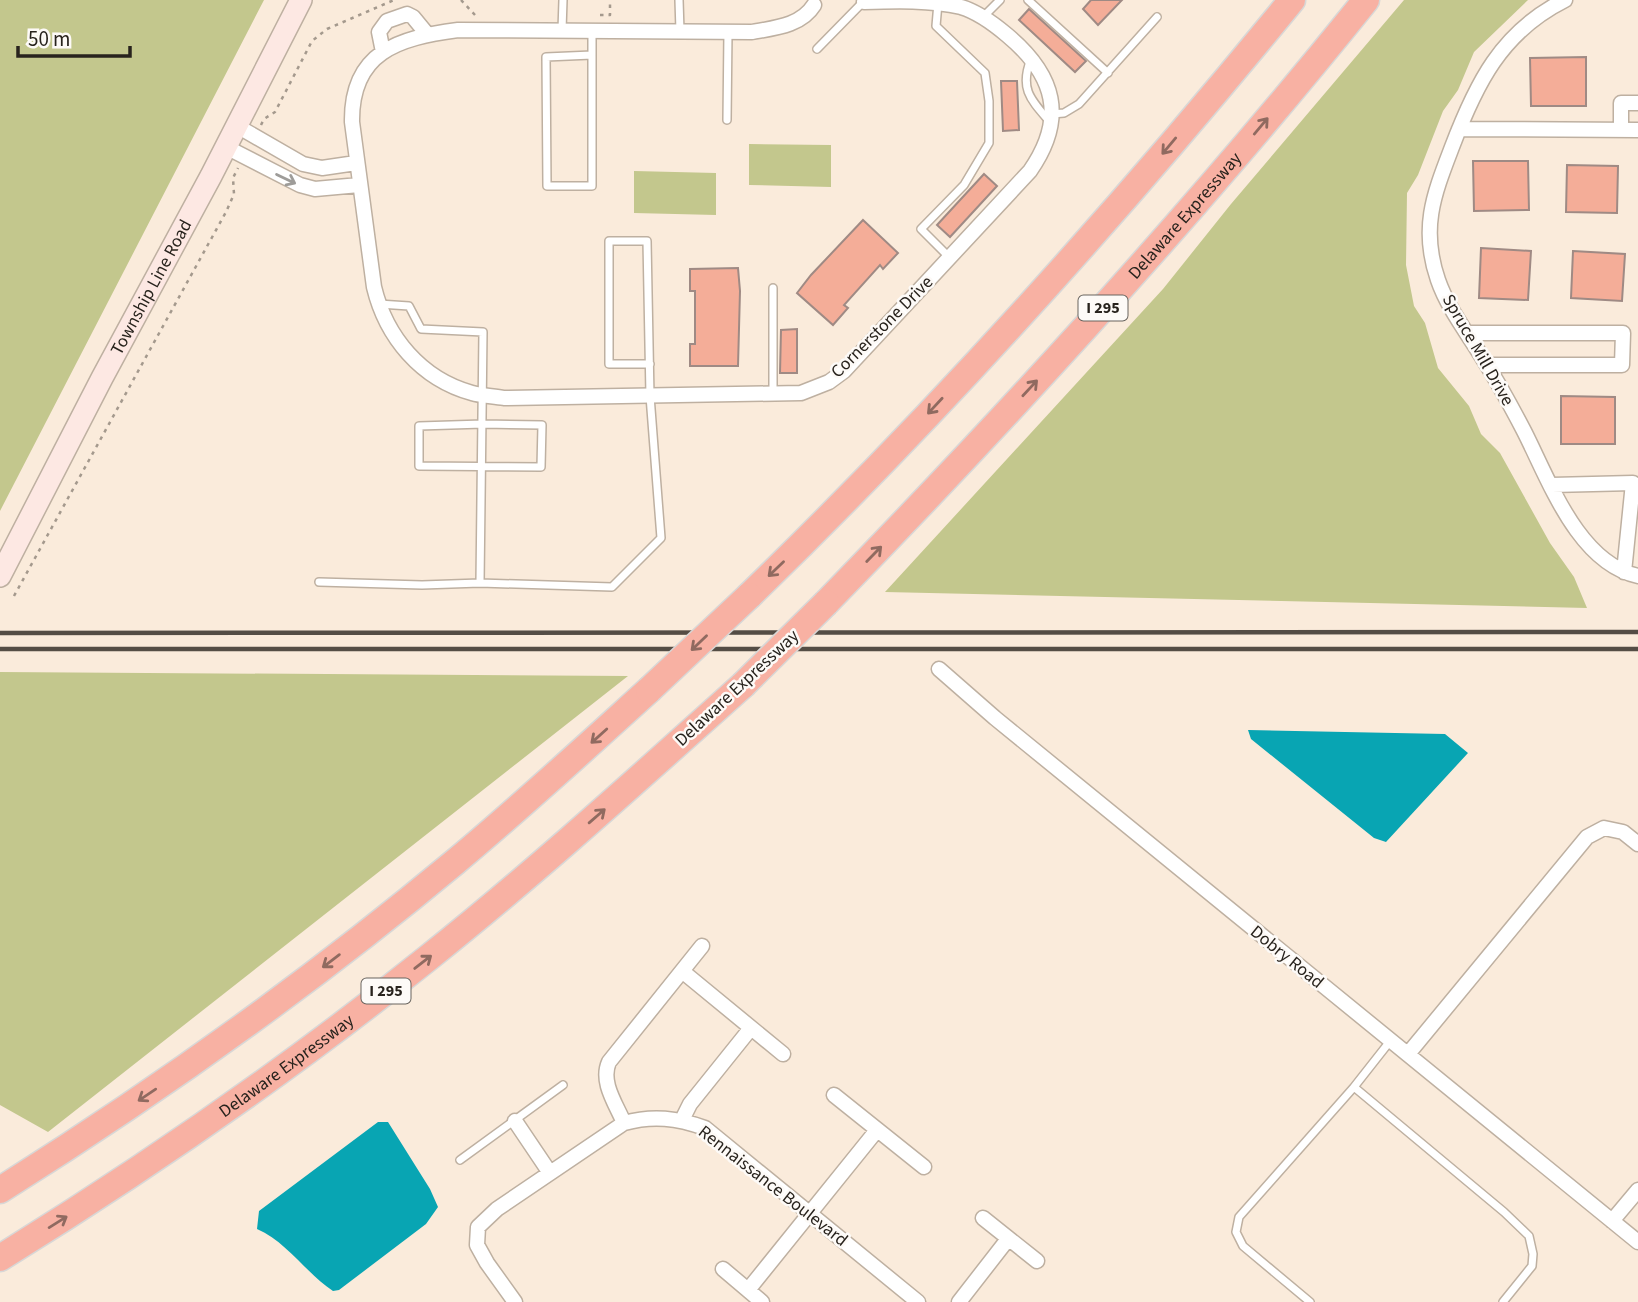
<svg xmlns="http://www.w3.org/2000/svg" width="1638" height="1302" viewBox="0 0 1638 1302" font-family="'Source Sans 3',sans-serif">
	<rect width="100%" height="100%" fill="#faebdb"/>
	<path fill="#c3c78d" d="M 0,0 L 264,0 L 0,511 Z
		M 1404,0 L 1528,0 L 1474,52 L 1458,90 L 1443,111 L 1418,175 L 1407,193 L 1406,265 L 1414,306 L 1425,323 L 1438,368 L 1469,406 L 1481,434 L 1500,453 L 1550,543 L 1574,577 L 1587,608 L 885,592 L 1163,289 L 1231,204 Z
		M 749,144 L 831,145 L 831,187 L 749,185 Z
		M 634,171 L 716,173 L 716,215 L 634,213 Z
		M 0,672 L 628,676 L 48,1132 L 0,1105 Z"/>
	<path fill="#08a5b3" d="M 1248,730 L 1445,734 L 1468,753 L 1386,842 L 1374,838 L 1251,739 Z
		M 378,1122 L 388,1122 L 430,1189 L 438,1207 L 426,1224 L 339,1290 L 333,1291 C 306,1273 287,1242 257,1229 L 259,1211 Z"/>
	<path fill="#f4ad98" stroke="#9f8a84" stroke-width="2" d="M 1091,0 L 1122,0 L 1098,25 L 1083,9 Z
		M 1029,9 L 1086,61 L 1075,72 L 1019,20 Z
		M 1586,57 L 1586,106 L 1531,106 L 1530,58 Z
		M 1001,81 L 1017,81 L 1019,130 L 1003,131 Z
		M 1473,161 L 1528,161 L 1529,210 L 1474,211 Z
		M 1567,165 L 1618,166 L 1617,213 L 1566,212 Z
		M 984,174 L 997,186 L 950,237 L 937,225 Z
		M 863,220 L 898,253 L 883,269 L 880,265 L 844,305 L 848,308 L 833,325 L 797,293 L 811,275 Z
		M 1481,248 L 1531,251 L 1528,300 L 1479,298 Z
		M 1573,251 L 1625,254 L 1622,301 L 1571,298 Z
		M 738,268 L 740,291 L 738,366 L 690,366 L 690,344 L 695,344 L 695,291 L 690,291 L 690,269 Z
		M 797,329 L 797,373 L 780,373 L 781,330 Z
		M 1561,396 L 1615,397 L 1615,444 L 1561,444 Z"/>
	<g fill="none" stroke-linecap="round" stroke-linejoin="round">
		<g stroke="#beb0a1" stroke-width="10">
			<path id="lane" d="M 679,0 L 680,31
				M 1028,0 L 1108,73
				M 938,3 L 936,26 L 985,73 L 989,101 L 989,143 L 964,185 L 921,229 L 950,258
				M 983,17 L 1000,0
				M 562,30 L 563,0
				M 817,49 L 864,1
				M 592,55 L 546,57 L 547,186 L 592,186 L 592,31
				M 1031,59 C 1019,89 1031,100 1050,122
				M 1052,114 L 1064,113 L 1079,104 L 1157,17
				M 727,120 L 728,32
				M 379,304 L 409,306 L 421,329 L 483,332 L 480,583 L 612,587 L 661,538 L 650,396 L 647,241 L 609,241 L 609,364 L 650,364
				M 773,394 L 773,288
				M 483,424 L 542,425 L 541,467 L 419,466 L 419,426 Z
				M 319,582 L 422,585 L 480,583
				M 1391,1040 L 1354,1087 L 1504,1212 L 1529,1236 L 1533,1254 L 1532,1266 L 1503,1302
				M 460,1160 L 563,1085
				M 1310,1302 L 1243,1246 L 1236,1232 L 1239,1217 L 1354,1087"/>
		</g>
		<g stroke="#beb0a1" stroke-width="17">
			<path id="street" d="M 1565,0 C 1501,32 1476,84 1452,147 C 1434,194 1420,228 1438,280 C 1448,309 1469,335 1485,362 C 1499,384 1512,408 1524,431 C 1549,480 1578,563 1638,576
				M 814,5 C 801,26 774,28 752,32 L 458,30 C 398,38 351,52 352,122 L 374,287 C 386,337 421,379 472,393 C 482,396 494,396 504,398 L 801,393 L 829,382 L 844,371 L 1030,171 C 1067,118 1055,75 1007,35 C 994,24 978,12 961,7 C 930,0 896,1 864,2
				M 383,52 L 379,32 L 387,21 L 407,14 L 413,17 L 427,34
				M 237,126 L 303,164 L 322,168 L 356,163
				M 1459,129 L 1638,130
				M 1621,130 L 1621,103 L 1638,103
				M 226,147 L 300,185 L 315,189 L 359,185
				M 1467,333 L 1623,333 L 1622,365 L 1488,365
				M 1552,485 L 1633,483 L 1624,572
				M 939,669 L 995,718 L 1638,1242
				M 682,971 L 783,1054
				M 1408,1054 L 1587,837 L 1604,828 L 1623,832 L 1638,844
				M 834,1095 L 924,1167
				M 682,1120 L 690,1104 L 751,1028
				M 515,1121 L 550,1173
				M 624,1123 C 616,1104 600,1082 609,1062 L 702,946
				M 983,1218 L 1037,1261
				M 1612,1221 L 1638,1190
				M 723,1269 L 762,1302
				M 748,1290 L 877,1130
				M 515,1302 L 487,1263 L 477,1245 L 478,1227 L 497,1209 L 624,1123 C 653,1115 677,1118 705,1128 L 918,1302
				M 959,1302 L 1008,1239"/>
		</g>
		<g stroke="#beb0a1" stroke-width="24">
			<g id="secondary">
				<path id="s1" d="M 0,576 L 102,378 L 211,176 L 301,0"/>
			</g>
		</g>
		<g stroke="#d8d7d6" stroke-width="29">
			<g id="highway">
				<path d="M 749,596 C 942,409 1122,208 1292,0"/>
				<path id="s2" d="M 826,603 C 1015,409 1197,210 1366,0"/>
				<path d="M 0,1190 C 158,1091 311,982 455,862 C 521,807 585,748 649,690"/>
				<path id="s3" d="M 0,1258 C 149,1166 292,1067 428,958 C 537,871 639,778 743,685"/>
			</g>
		</g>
		<path stroke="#a4998d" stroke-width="2.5" stroke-dasharray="3.5 5" stroke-linecap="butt" d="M 461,0 L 475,15
			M 600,15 L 610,15 L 610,0
			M 261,125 L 264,119 L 275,112 L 312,41 L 327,29 L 394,0
			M 14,596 L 226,212 L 234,194 L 233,178 L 238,168"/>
		<use href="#lane" stroke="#fff" stroke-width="7"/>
		<use href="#street" stroke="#fff" stroke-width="14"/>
		<use href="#secondary" stroke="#fde8e3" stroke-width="21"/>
		<use href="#highway" stroke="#f8b1a3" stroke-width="26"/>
		<path stroke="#544d45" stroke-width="4.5" d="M 0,633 L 1638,632
			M 0,649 L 1638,649"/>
		<g stroke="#d8d7d6" stroke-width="29" stroke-linecap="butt">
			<path id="highway-bridge" d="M 743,685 L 826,603
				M 649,690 L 749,596"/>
		</g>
		<use href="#highway-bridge" stroke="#f8b1a3" stroke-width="26"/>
	</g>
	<defs><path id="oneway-shaft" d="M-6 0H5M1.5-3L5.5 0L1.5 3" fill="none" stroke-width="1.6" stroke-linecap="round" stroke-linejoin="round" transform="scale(1.75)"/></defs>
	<g stroke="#906a60">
		<use href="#oneway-shaft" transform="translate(1261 126) rotate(-50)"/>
		<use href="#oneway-shaft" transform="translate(1169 146) rotate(130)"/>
		<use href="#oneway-shaft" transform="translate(1030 388) rotate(-47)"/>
		<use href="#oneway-shaft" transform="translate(935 406) rotate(133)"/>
		<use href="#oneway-shaft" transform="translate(874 554) rotate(-46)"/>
		<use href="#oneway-shaft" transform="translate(776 569) rotate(136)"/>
		<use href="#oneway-shaft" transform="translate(699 643) rotate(136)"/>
		<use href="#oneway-shaft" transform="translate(599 736) rotate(138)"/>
		<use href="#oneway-shaft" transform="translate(597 816) rotate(-41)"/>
		<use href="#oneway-shaft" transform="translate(331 961) rotate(143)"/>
		<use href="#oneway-shaft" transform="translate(423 962) rotate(-38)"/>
		<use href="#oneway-shaft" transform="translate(147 1095) rotate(146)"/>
		<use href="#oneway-shaft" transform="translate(58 1222) rotate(-32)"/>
	</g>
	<use stroke="#9e9c99" href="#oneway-shaft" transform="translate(286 179) rotate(26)"/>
	<g text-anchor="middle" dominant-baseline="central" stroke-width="5" stroke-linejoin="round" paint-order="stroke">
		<g fill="#fdfaf7" stroke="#68645e" stroke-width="2">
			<rect x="1078.5" y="295.5" width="49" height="25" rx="5"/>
			<rect x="361.5" y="978.5" width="49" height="25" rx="5"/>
		</g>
		<g font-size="16" font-weight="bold" fill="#28231d">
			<text x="1103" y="308">I 295</text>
			<text x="386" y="991">I 295</text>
		</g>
		<g font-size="18" fill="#28231d" stroke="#fdfaf7">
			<text stroke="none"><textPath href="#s2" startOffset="528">Delaware Expressway</textPath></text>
			<text stroke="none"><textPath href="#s1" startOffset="326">Township Line Road</textPath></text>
			<text transform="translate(882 327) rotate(-45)">Cornerstone Drive</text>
			<text transform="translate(1478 350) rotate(60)">Spruce Mill Drive</text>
			<text transform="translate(737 688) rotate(-43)">Delaware Expressway</text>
			<text transform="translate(1287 957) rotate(39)">Dobry Road</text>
			<text stroke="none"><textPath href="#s3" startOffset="345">Delaware Expressway</textPath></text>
			<text transform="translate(773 1186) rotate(38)">Rennaissance Boulevard</text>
		</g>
	</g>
	<path d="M18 46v10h112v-10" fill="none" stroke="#28231d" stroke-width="3.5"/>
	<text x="28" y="46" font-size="21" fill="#28231d" stroke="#fdfaf7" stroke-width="5" paint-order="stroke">50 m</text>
</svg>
